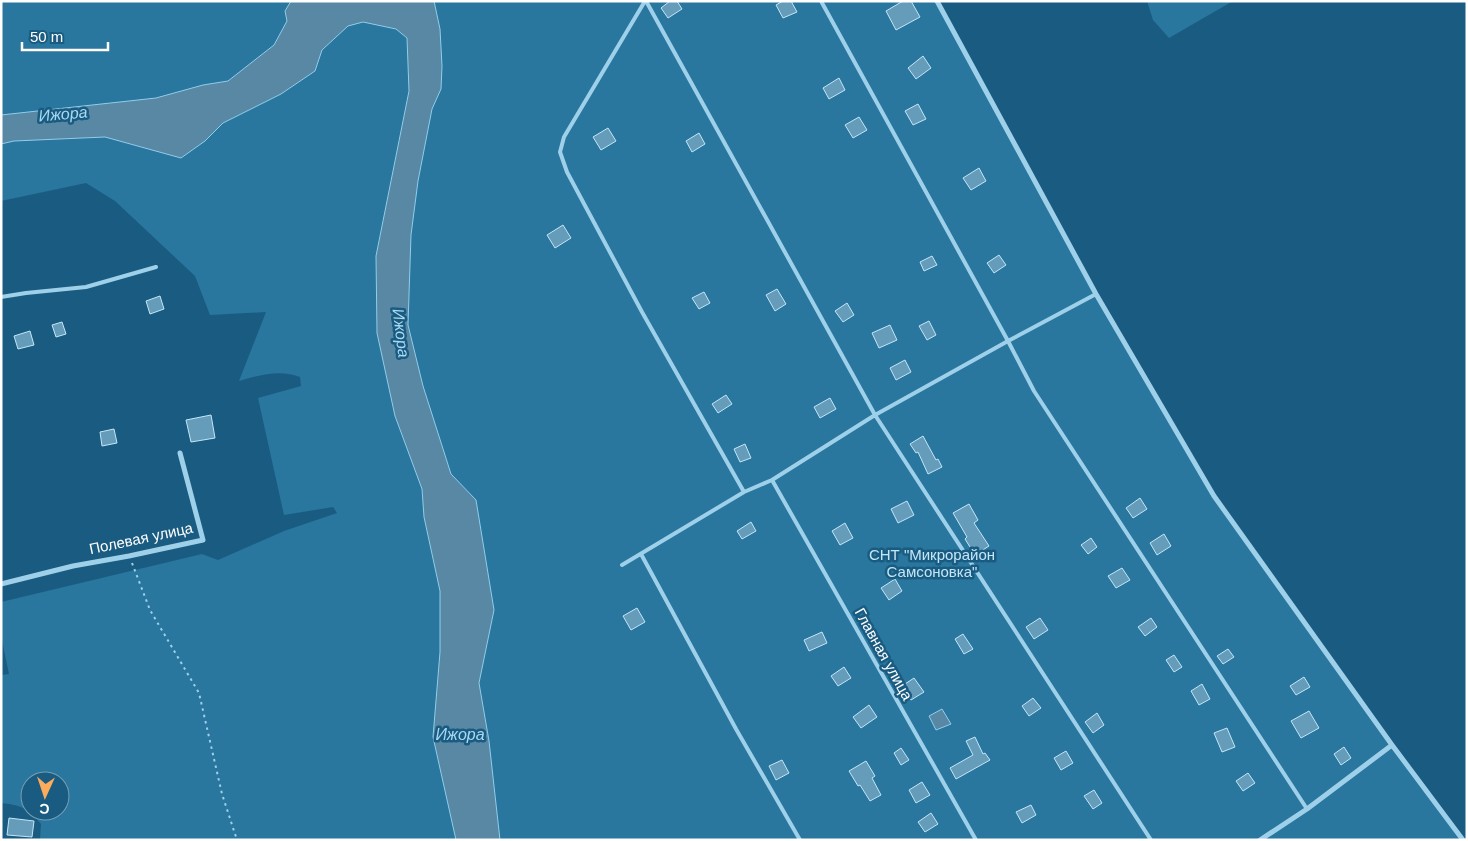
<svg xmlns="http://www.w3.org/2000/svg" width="1468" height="841" viewBox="0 0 1468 841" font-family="Helvetica,sans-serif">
	<rect width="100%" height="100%" fill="#1a5c81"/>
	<path fill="#29769e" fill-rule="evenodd" d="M 1,1 L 291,1 L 285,11 L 287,21 L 274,45 L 228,81 L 203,85 L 156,98 L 1,115 Z
		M 434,1 L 937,1 L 1096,294 L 1214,496 L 1463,840 L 500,840 L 489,741 L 479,683 L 494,610 L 476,500 L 451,474 L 423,386 L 408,325 L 411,235 L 418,181 L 432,109 L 441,89 L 440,29 Z
		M 1147,1 L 1233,1 L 1169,38 L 1153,20 Z
		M 363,22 L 396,29 L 407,38 L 409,91 L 376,256 L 377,333 L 395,416 L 422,489 L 424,517 L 440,591 L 440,652 L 433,737 L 456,840 L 46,840 L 40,839 L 41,824 C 29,808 20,805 1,803 L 1,675 L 9,674 L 1,636 L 1,602 L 202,554 L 218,560 L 284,531 L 337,513 L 333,507 L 284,515 L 258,398 L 301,386 L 300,377 C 280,369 259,375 239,381 L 266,312 L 210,315 L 195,276 L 115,201 L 86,183 L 1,201 L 1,144 L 14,141 L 105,137 L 181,158 L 205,141 L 223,123 L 281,94 L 315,71 L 322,50 L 348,25 ZM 30,781 L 60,781 L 60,811 L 30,811 Z"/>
	<path fill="#5888a4" stroke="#91ceec" d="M 291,1 L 434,1 L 440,29 L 442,66 L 441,89 L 432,109 L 418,181 L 411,235 L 408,325 L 423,386 L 451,474 L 476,500 L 494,610 L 479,683 L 489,741 L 500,840 L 456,840 L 433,737 L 440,652 L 440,591 L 424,517 L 422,489 L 395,416 L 377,333 L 376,256 L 409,91 L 407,38 L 396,29 L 363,22 L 348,26 L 322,50 L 315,71 L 281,94 L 223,123 L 205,141 L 181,158 L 105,137 L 14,141 L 1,144 L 1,115 L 156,98 L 203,85 L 228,81 L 274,45 L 287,21 L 285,11 Z
		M 942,709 L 951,724 L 936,730 L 929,716 Z"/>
	<path fill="#659cba" stroke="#c3e6f8" d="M 670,1 L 677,1 L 682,9 L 668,18 L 661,8 Z
		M 783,1 L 791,1 L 797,12 L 783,18 L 776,5 Z
		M 903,1 L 911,1 L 920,17 L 896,30 L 886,11 Z
		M 923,56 L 931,68 L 916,79 L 908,68 Z
		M 839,78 L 845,90 L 829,99 L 823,88 Z
		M 918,104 L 926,119 L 913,125 L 905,111 Z
		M 859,117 L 867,130 L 853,138 L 845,125 Z
		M 608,128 L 616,141 L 601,150 L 593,137 Z
		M 699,133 L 705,144 L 692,152 L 686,141 Z
		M 979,168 L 986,181 L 971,190 L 963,178 Z
		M 563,225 L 571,238 L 555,248 L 547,235 Z
		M 999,255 L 1006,265 L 994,273 L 987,263 Z
		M 932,256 L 937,265 L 924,271 L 920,262 Z
		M 777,289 L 786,304 L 775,311 L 766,295 Z
		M 704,292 L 710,303 L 699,309 L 692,298 Z
		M 160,296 L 164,309 L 150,314 L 146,301 Z
		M 847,303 L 854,315 L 843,322 L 835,311 Z
		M 929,321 L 936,335 L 927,340 L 919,326 Z
		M 62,322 L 66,334 L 56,337 L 52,325 Z
		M 890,325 L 897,340 L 879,348 L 872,333 Z
		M 30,331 L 34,345 L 18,349 L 14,336 Z
		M 905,360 L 911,372 L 896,380 L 890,368 Z
		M 726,395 L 732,404 L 718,413 L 712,404 Z
		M 830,398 L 836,409 L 820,418 L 814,407 Z
		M 211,415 L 215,438 L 191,442 L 186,420 Z
		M 114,429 L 117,443 L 102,446 L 100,432 Z
		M 923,436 L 936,460 L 938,459 L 942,467 L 928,474 L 918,452 L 916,453 L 910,444 Z
		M 745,444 L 751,458 L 740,462 L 734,449 Z
		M 1140,498 L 1147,509 L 1133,518 L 1126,508 Z
		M 907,501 L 914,515 L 898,523 L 891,509 Z
		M 969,504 L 978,520 L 974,523 L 989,546 L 975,555 L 965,539 L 967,537 L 953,513 Z
		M 751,522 L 756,531 L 742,539 L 737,531 Z
		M 845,523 L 853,538 L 840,545 L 832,531 Z
		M 1164,534 L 1171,546 L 1157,555 L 1150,543 Z
		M 1091,538 L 1097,547 L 1088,554 L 1081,545 Z
		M 1122,568 L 1130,580 L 1116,588 L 1108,576 Z
		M 895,579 L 902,591 L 889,600 L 881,588 Z
		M 637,608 L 645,622 L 631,630 L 623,616 Z
		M 1040,618 L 1048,630 L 1034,639 L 1026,627 Z
		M 1151,618 L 1157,627 L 1145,636 L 1138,627 Z
		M 822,632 L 827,643 L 809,651 L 804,640 Z
		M 963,634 L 973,649 L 964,654 L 955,639 Z
		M 1228,649 L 1234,657 L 1223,664 L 1217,656 Z
		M 1174,655 L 1182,667 L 1174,672 L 1166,660 Z
		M 844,667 L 851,678 L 838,686 L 831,676 Z
		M 1304,677 L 1310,687 L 1296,695 L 1290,686 Z
		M 914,678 L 924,692 L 911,700 L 902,686 Z
		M 1202,684 L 1210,699 L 1199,705 L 1191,691 Z
		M 1033,698 L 1041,708 L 1029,716 L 1022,706 Z
		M 869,705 L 877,717 L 861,728 L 853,717 Z
		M 1309,711 L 1319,728 L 1301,738 L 1291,721 Z
		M 1097,713 L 1104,725 L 1093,733 L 1085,722 Z
		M 1227,728 L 1235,747 L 1222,752 L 1214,733 Z
		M 975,737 L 983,754 L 985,753 L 990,760 L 956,779 L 950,768 L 973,755 L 966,741 Z
		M 1344,747 L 1351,758 L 1341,765 L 1334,754 Z
		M 901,748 L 909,760 L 901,765 L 894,753 Z
		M 1066,751 L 1073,763 L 1061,770 L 1054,758 Z
		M 782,760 L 789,773 L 776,780 L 769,766 Z
		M 866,761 L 875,776 L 872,778 L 881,795 L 870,801 L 860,785 L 858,786 L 849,771 Z
		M 1248,773 L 1255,783 L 1243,791 L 1236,781 Z
		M 922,782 L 930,795 L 916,803 L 909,790 Z
		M 1094,790 L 1102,803 L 1093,809 L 1084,796 Z
		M 1031,805 L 1036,815 L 1022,823 L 1016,812 Z
		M 931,813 L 938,824 L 925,832 L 918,822 Z
		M 9,818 L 34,821 L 32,837 L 7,835 Z"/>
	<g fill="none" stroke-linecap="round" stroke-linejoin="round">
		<path stroke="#9ed0ea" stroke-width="2" stroke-dasharray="2.5 4" stroke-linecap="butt" d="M 132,563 L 150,610 L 199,693 L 222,794 L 237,840"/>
		<path stroke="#9ed0ea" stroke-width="4" d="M 645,1 L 564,137 L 560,152 L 567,172 L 642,312 L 744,492
			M 646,1 L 875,415 L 1151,840
			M 821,1 L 1008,341 L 1034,391 L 1307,809
			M 1,297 L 26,293 L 86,287 L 156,267
			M 772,480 L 976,840
			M 641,554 L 736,729 L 800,840
			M 622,565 L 744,492 L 772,480 L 875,415 L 1008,341 L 1096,294"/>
		<path stroke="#9ed0ea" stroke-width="5" d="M 937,1 L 1096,294 L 1214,496 L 1392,745 L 1463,840
			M 1,584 L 73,566 L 129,556 L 203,540 L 180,453
			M 1260,840 L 1307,809 L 1392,745"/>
	</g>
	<g text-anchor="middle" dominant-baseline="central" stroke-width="5" stroke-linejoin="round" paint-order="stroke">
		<g font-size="15" fill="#fff" stroke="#1a5c81">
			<text transform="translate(141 538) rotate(-12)">Полевая улица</text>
			<text transform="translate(884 654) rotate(61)">Главная улица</text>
		</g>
		<g font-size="15" fill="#c3e6f8" stroke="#1a5c81">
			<text x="932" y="554">СНТ "Микрорайон<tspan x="932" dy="17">Самсоновка"</tspan></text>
		</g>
		<g font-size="16" font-style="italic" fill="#a9d9f2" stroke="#1a5c81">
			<text transform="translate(63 114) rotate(-5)">Ижора</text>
			<text transform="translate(401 333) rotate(83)">Ижора</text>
			<text x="460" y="734">Ижора</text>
		</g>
	</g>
	<rect width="1468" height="841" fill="none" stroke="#ffffff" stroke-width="5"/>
	<g transform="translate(45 796) rotate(183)"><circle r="24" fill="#1a5c81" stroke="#769db3"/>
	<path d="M0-4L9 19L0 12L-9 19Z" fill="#fcac5a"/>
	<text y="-8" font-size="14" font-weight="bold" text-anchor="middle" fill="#ffffff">С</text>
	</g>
	<path d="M22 42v8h86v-8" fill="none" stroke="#ffffff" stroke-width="2.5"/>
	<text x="30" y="42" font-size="15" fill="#ffffff" stroke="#1a5c81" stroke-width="4" paint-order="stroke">50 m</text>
</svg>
